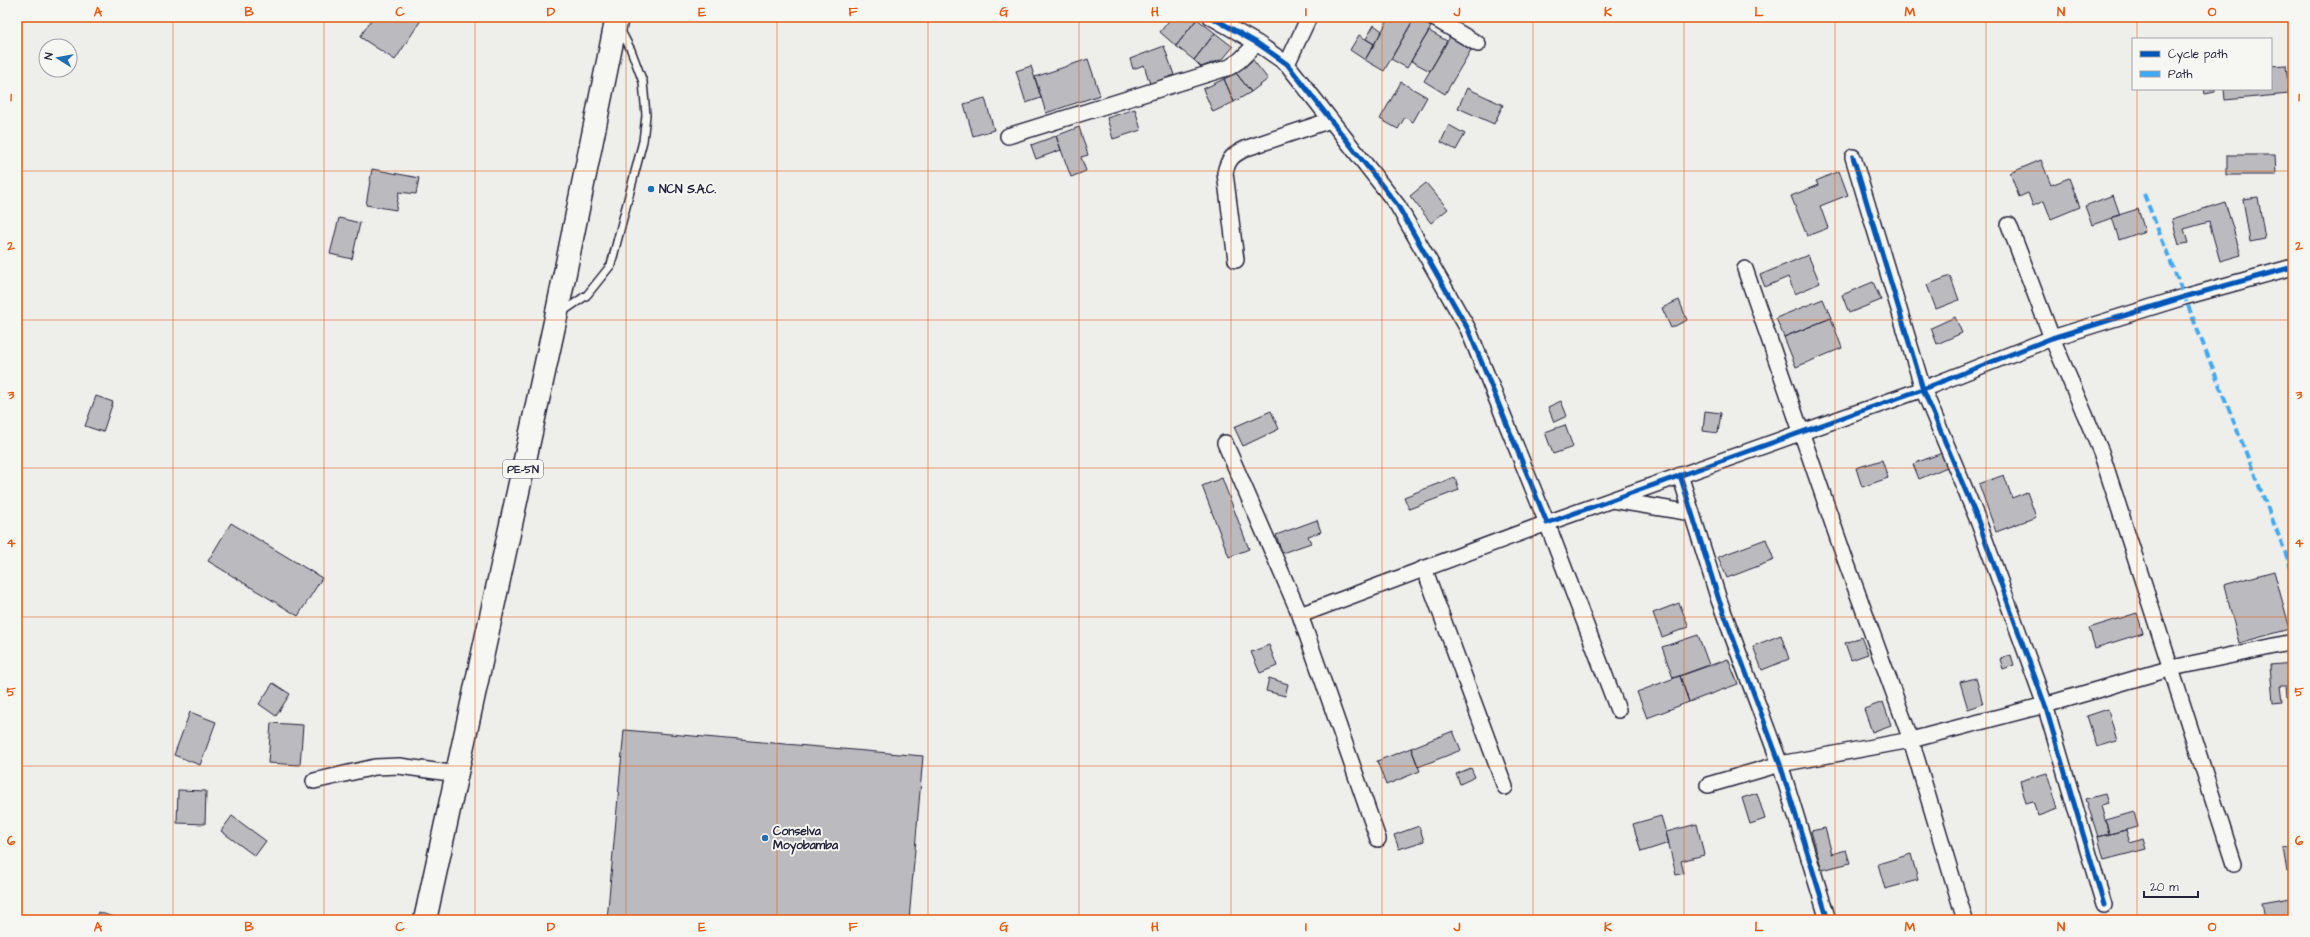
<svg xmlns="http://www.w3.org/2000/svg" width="2310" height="937" viewBox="0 0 2310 937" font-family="'Architects Daughter',sans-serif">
	<rect width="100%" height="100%" fill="#eeeeeb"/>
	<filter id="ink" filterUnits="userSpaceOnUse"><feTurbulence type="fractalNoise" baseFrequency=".025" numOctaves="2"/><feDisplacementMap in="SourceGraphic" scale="8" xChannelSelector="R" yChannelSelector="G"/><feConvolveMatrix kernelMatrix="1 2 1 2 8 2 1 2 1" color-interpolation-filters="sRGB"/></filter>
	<g filter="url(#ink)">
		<path fill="#bbbbbf" stroke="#22223b" d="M 373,17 L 423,17 L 395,60 L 360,37 Z
			M 1172,17 L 1197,19 L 1176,46 L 1160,32 Z
			M 1390,17 L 1415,17 L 1384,71 L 1365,60 Z
			M 1415,17 L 1431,27 L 1407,68 L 1391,59 Z
			M 1197,19 L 1215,33 L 1194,60 L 1176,46 Z
			M 1374,25 L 1382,31 L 1374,44 L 1366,39 Z
			M 1429,31 L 1447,41 L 1430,71 L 1411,61 Z
			M 1215,33 L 1233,47 L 1223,59 L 1201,67 L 1194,60 Z
			M 1359,35 L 1374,44 L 1365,60 L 1350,50 Z
			M 1450,37 L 1471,50 L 1445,94 L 1424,81 Z
			M 1164,46 L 1174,75 L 1150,84 L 1144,65 L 1133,69 L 1130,59 Z
			M 1088,59 L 1100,95 L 1046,113 L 1035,77 Z
			M 1253,60 L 1268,79 L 1251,92 L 1236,73 Z
			M 2286,65 L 2289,94 L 2225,100 L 2224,89 L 2271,89 L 2271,66 Z
			M 1031,66 L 1041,98 L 1026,103 L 1016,71 Z
			M 1236,73 L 1251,92 L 1234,102 L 1224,79 Z
			M 1224,79 L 1234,102 L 1213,112 L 1203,89 Z
			M 1401,82 L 1427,97 L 1413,122 L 1405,117 L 1398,129 L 1380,119 Z
			M 1467,88 L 1503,105 L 1494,124 L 1458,108 Z
			M 2204,89 L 2215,89 L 2215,92 L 2205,94 Z
			M 985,98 L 994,130 L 973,136 L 964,104 Z
			M 1135,109 L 1141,130 L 1113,139 L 1107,118 Z
			M 1449,125 L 1465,134 L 1456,150 L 1441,142 Z
			M 1079,127 L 1088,155 L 1081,157 L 1086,171 L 1071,177 L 1056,136 Z
			M 1056,136 L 1061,150 L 1036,159 L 1031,145 Z
			M 2227,155 L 2275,155 L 2276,175 L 2227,175 Z
			M 2041,160 L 2051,185 L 2069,178 L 2080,207 L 2051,219 L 2044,201 L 2033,206 L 2028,193 L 2019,197 L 2010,173 Z
			M 372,169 L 419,178 L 416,194 L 399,192 L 396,210 L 366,205 Z
			M 1839,171 L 1848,195 L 1820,206 L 1828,228 L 1807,236 L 1791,196 L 1818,185 L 1816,181 Z
			M 1426,183 L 1448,209 L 1431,223 L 1410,196 Z
			M 2113,195 L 2120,215 L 2092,225 L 2085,206 Z
			M 2258,197 L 2265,239 L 2250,242 L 2243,199 Z
			M 2225,202 L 2241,255 L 2220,261 L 2209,222 L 2184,229 L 2188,243 L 2179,245 L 2172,219 Z
			M 2138,209 L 2145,231 L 2119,240 L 2112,217 Z
			M 339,218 L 360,223 L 352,259 L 330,254 Z
			M 1808,255 L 1820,283 L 1795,294 L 1788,277 L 1765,287 L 1760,275 Z
			M 1950,276 L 1959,300 L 1936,309 L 1927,285 Z
			M 1873,282 L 1881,300 L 1849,313 L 1842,295 Z
			M 1823,299 L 1831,318 L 1784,337 L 1776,318 Z
			M 1679,300 L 1687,320 L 1671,328 L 1662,308 Z
			M 1955,317 L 1962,333 L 1937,344 L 1931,328 Z
			M 1831,318 L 1842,348 L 1796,367 L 1784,337 Z
			M 96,396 L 113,402 L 103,432 L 85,426 Z
			M 1561,401 L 1567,416 L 1554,422 L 1548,407 Z
			M 1271,411 L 1279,429 L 1243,446 L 1234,427 Z
			M 1705,411 L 1721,413 L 1718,433 L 1703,431 Z
			M 1565,425 L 1573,447 L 1553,454 L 1545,432 Z
			M 1942,453 L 1947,467 L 1919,479 L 1913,464 Z
			M 1882,460 L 1888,478 L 1862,487 L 1856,468 Z
			M 2004,475 L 2012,498 L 2027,492 L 2036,517 L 1996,532 L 1979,484 Z
			M 1455,477 L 1459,490 L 1409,509 L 1404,497 Z
			M 1222,478 L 1249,549 L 1229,557 L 1202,486 Z
			M 1317,520 L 1321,532 L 1308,536 L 1311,543 L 1282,553 L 1276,535 Z
			M 231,523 L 322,578 L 298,616 L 208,561 Z
			M 1766,539 L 1774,560 L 1727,578 L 1718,557 Z
			M 2274,571 L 2290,629 L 2239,643 L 2224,585 Z
			M 1679,603 L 1689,627 L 1662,637 L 1653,613 Z
			M 2137,613 L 2143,633 L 2095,648 L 2089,628 Z
			M 1698,635 L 1709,665 L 1673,678 L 1662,647 Z
			M 1781,635 L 1789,659 L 1762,670 L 1753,646 Z
			M 1861,637 L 1868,654 L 1851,660 L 1845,643 Z
			M 1269,645 L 1277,666 L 1260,673 L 1251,652 Z
			M 2011,655 L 2014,665 L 2003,669 L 2000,659 Z
			M 1728,659 L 1738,684 L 1689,702 L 1680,676 Z
			M 2293,663 L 2293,697 L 2287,697 L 2286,686 L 2280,686 L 2282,702 L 2273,703 L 2270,665 Z
			M 1680,676 L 1689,702 L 1647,718 L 1637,692 Z
			M 1269,678 L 1288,684 L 1285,696 L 1266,691 Z
			M 1976,678 L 1983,704 L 1968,709 L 1960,682 Z
			M 273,683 L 290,694 L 276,716 L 259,704 Z
			M 1883,702 L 1891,725 L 1872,732 L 1864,709 Z
			M 2108,709 L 2117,741 L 2097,747 L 2087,716 Z
			M 190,712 L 216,722 L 200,765 L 174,755 Z
			M 271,723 L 303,725 L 300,765 L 268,763 Z
			M 624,730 L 923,756 L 909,920 L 607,920 Z
			M 1453,731 L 1461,750 L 1418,767 L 1411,748 Z
			M 1411,748 L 1420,771 L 1386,785 L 1377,761 Z
			M 1471,768 L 1475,777 L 1460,784 L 1456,774 Z
			M 2047,773 L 2058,809 L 2038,816 L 2033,801 L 2026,803 L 2020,781 Z
			M 178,790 L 206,791 L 205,824 L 177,823 Z
			M 1757,793 L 1765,819 L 1750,824 L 1742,798 Z
			M 2105,794 L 2108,804 L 2101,806 L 2109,834 L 2098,837 L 2086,799 Z
			M 2134,812 L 2138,827 L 2109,834 L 2106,820 Z
			M 232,816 L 266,841 L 255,856 L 221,831 Z
			M 1661,816 L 1669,843 L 1641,852 L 1633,824 Z
			M 1697,824 L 1704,855 L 1681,861 L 1684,873 L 1676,875 L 1666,832 Z
			M 1419,826 L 1424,841 L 1399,849 L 1394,835 Z
			M 1825,828 L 1832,854 L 1846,850 L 1850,863 L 1822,870 L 1811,831 Z
			M 2126,830 L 2130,843 L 2143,839 L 2146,849 L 2104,860 L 2098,837 Z
			M 2293,847 L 2293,871 L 2287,872 L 2283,848 Z
			M 1911,854 L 1918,880 L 1885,889 L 1878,864 Z
			M 2291,898 L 2293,917 L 2265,920 L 2262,903 Z
			M 98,912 L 122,920 L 95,920 Z"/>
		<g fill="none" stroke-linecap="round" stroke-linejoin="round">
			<g stroke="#22223b" stroke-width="10">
				<path id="service" d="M 562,312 L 587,295 L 611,265 L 643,141 L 646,115 L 643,82 L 631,50 L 620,29"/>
			</g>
			<g stroke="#22223b" stroke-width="18">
				<path id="minor" d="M 1211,17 L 1257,43 L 1287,64 L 1398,206 L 1468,329 L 1547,523 L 1923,389 L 2052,338 L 2184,297 L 2293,267
					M 1432,17 L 1478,44
					M 1287,64 L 1309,17
					M 1008,136 L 1230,67 L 1240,60 L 1257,43
					M 1853,157 L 1923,389 L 1977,518 L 2045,705 L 2104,905
					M 2009,225 L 2052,338 L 2101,452 L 2234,864
					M 1236,260 L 1225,173 C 1228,158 1234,154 1247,148 L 1331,120
					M 1745,269 L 1845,559 L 1911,740 L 1965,920
					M 1225,443 L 1300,615 L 1378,839
					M 1680,475 L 1719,600 L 1780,764 L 1828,920
					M 1612,500 L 1692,513
					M 1424,568 L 1505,787
					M 1300,615 L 1547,523 L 1618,710
					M 314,781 L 375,767 L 399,766 L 457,774
					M 1708,785 L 1780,764 L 1911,740 L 2045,705 L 2172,668 L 2293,642"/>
			</g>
			<g stroke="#22223b" stroke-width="25">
				<path id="trunk" d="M 425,920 L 556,317 L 617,17"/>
			</g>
			<use href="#service" stroke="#f6f6f2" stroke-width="7"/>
			<use href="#minor" stroke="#f6f6f2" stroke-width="15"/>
			<use href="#trunk" stroke="#f6f6f2" stroke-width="22"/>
			<path stroke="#3fa9f5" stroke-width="4" stroke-dasharray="8 4" stroke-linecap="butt" d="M 2144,194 L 2293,572"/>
			<g stroke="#f6f6f2" stroke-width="8">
				<path id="cycleway" d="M 1211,17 L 1257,43 L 1287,64 L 1398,206 L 1468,329 L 1547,523 L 1923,389 L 2052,338 L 2184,297 L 2293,267
					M 1853,157 L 1923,389 L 1977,518 L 2045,705 L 2104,905
					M 1680,475 L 1719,600 L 1780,764 L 1828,920"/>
			</g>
			<use href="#cycleway" stroke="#0057b8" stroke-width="5"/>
		</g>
	</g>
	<path fill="none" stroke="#e8590c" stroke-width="1" stroke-opacity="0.55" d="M 173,17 L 173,920M 324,17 L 324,920M 475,17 L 475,920M 626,17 L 626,920M 777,17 L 777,920M 928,17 L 928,920M 1079,17 L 1079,920M 1231,17 L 1231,920M 1382,17 L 1382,920M 1533,17 L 1533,920M 1684,17 L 1684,920M 1835,17 L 1835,920M 1986,17 L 1986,920M 2137,17 L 2137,39M 2137,89 L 2137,920M 17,171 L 2293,171M 17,320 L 2293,320M 17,468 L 2293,468M 17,617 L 2293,617M 17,766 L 2293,766"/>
	<g fill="#1f6fb2" stroke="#f6f6f2" stroke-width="1.5">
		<circle cx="651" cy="189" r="4"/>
		<circle cx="765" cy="838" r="4"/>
	</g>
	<g text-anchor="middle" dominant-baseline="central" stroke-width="4" stroke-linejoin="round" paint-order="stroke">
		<rect fill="#f6f6f2" stroke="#626272" stroke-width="1" x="503" y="460" width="40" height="18" rx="3"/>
		<g font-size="11" font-weight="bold" fill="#22223b">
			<text x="523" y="469">PE-5N</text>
		</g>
		<g font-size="12" font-weight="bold" fill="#22223b" stroke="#f6f6f2" text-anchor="start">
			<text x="659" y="189">NCN S.A.C.</text>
			<text x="773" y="831">Conselva<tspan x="773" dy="14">Moyobamba</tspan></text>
		</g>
	</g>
	<rect width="2310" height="937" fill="none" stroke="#f6f6f2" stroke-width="44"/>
	<rect x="2132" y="38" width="140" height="52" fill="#f6f6f2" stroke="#a1a1a9"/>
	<rect x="2140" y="51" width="20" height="6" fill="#0057b8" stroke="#a1a1a9"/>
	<text x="2168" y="58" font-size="12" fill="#22223b">Cycle path</text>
	<rect x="2140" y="71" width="20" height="6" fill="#3fa9f5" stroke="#a1a1a9"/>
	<text x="2168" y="78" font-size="12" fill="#22223b">Path</text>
	<g transform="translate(58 58) rotate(281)"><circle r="19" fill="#f6f6f2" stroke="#a1a1a9"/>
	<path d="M0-3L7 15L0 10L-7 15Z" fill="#1f6fb2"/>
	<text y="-6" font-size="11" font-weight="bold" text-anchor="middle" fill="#22223b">N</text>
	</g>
	<path d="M2144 891v6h54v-6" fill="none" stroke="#22223b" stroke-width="2"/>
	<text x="2150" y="891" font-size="12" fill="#22223b" stroke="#f6f6f2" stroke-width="3" paint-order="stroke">20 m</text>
	<rect x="22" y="22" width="2266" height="893" fill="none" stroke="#e8590c" stroke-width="1.5"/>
	<g font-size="13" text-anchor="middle" font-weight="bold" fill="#e8590c">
		<text x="98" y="16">A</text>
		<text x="249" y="16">B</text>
		<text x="400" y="16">C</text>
		<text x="551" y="16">D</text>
		<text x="702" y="16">E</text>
		<text x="853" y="16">F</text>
		<text x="1004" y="16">G</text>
		<text x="1155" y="16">H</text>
		<text x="1306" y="16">I</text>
		<text x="1457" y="16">J</text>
		<text x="1608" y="16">K</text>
		<text x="1759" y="16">L</text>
		<text x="1910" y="16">M</text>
		<text x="2061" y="16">N</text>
		<text x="2212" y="16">O</text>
		<text x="11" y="101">1</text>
		<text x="2299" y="101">1</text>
		<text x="11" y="250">2</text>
		<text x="2299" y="250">2</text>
		<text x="11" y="399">3</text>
		<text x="2299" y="399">3</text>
		<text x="11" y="547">4</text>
		<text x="2299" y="547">4</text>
		<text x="11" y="696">5</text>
		<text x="2299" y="696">5</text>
		<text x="11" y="845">6</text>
		<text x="2299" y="845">6</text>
		<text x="98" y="931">A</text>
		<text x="249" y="931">B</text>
		<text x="400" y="931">C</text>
		<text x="551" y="931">D</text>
		<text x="702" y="931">E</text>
		<text x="853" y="931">F</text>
		<text x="1004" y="931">G</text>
		<text x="1155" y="931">H</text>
		<text x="1306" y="931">I</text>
		<text x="1457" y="931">J</text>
		<text x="1608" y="931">K</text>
		<text x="1759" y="931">L</text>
		<text x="1910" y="931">M</text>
		<text x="2061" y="931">N</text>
		<text x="2212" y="931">O</text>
	</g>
</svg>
